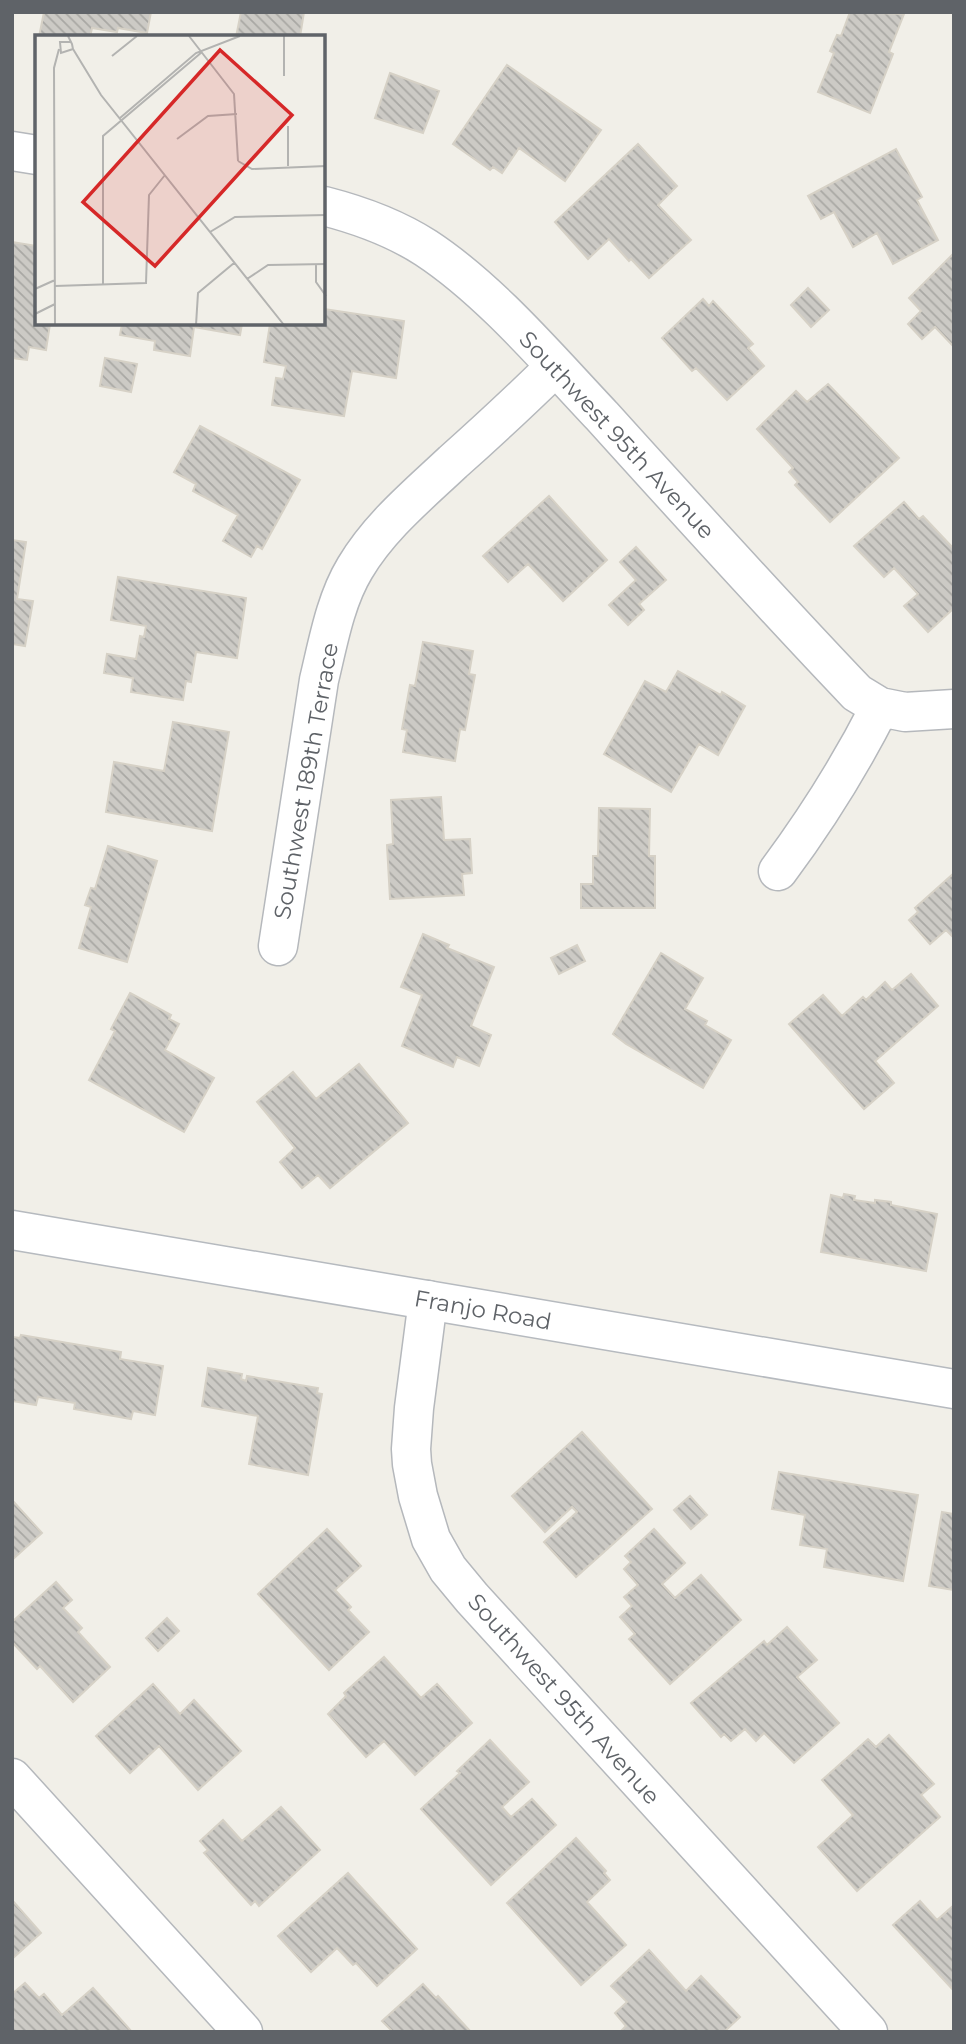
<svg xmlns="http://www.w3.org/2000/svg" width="966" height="2044" viewBox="0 0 966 2044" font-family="Montserrat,sans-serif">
	<defs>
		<pattern id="building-back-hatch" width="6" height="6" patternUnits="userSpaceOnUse" patternTransform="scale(1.75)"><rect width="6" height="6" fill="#cccac5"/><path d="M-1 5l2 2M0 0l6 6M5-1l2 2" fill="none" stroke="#a9a8a4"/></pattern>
	</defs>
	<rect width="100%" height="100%" fill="#f1efe8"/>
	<path fill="url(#building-back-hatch)" stroke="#d6d1c6" stroke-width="2" d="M 44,12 L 151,12 L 147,33 L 118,28 L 117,32 L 92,28 L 90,37 L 39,37 Z
		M 241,12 L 304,12 L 300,37 L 236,37 Z
		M 850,12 L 904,14 L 889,52 L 893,54 L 870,113 L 818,92 L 834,53 L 830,51 L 837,35 L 841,36 Z
		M 507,65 L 601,130 L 565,181 L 519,148 L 502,173 L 493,167 L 490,170 L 453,144 Z
		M 390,73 L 439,91 L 423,133 L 375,118 Z
		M 638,144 L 677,186 L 658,205 L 691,240 L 649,278 L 631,259 L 629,261 L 609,239 L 588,259 L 555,222 Z
		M 896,149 L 922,197 L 917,200 L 938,240 L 893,264 L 877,233 L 853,247 L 834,212 L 821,219 L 808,196 Z
		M 12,242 L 37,246 L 37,324 L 50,324 L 46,350 L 29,347 L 27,360 L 12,358 Z
		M 954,253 L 954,347 L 935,327 L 922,339 L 908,324 L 921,311 L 909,298 Z
		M 808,288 L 829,310 L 811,327 L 791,305 Z
		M 703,299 L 709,306 L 713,301 L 753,344 L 748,348 L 764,366 L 727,400 L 696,368 L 692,371 L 662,338 Z
		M 324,309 L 404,321 L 396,378 L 352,371 L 344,416 L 272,405 L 276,378 L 283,379 L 286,366 L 264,362 L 270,324 L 324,324 Z
		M 122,324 L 242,324 L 240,335 L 194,327 L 190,356 L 154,350 L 155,341 L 120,335 Z
		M 105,358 L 137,364 L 131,392 L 100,386 Z
		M 828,384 L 899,458 L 830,522 L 795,485 L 798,482 L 789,472 L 793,468 L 757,429 L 796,391 L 807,402 Z
		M 200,426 L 300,480 L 262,549 L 257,546 L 251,557 L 223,541 L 238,515 L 193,491 L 196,484 L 174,472 Z
		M 549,496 L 607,560 L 563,601 L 528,564 L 508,582 L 483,556 Z
		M 904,502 L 919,519 L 923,516 L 954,549 L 954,608 L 928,632 L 904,606 L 918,594 L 894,568 L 884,577 L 854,546 Z
		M 12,540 L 26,542 L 17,599 L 33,601 L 25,646 L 12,644 Z
		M 636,547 L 666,580 L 639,604 L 644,610 L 628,625 L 609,605 L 636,580 L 620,562 Z
		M 118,577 L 246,598 L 237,658 L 196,652 L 191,682 L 186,681 L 183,700 L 131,692 L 133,678 L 104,673 L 107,654 L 136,659 L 140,636 L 144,637 L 146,626 L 111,620 Z
		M 423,642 L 473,651 L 469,674 L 475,675 L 465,730 L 460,729 L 455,761 L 403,752 L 407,730 L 402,729 L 410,685 L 415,686 Z
		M 678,671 L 721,695 L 722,692 L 745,706 L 718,755 L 699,744 L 671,792 L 604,754 L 645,681 L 666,692 Z
		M 173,722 L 229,732 L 212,831 L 106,812 L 114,762 L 164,771 Z
		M 441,797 L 444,840 L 470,839 L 472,873 L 462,874 L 464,895 L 390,899 L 387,845 L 393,844 L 391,800 Z
		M 599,808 L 650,809 L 649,856 L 655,856 L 655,908 L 581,908 L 581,884 L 593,884 L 593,856 L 598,856 Z
		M 108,846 L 157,861 L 127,962 L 79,948 L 91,907 L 85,905 L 91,888 L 95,889 Z
		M 954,873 L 954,938 L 946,930 L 930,944 L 909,920 L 918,912 L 915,908 Z
		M 423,934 L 449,945 L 447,948 L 494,967 L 471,1026 L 491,1035 L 479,1066 L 457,1057 L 453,1067 L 402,1046 L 422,995 L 401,987 Z
		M 577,945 L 585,961 L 559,974 L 551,958 Z
		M 661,953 L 703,978 L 685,1009 L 707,1021 L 705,1025 L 731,1040 L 703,1088 L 626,1044 L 613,1034 Z
		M 911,974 L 938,1006 L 875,1061 L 894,1083 L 864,1109 L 789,1024 L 823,995 L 842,1016 L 863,997 L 866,1000 L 885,982 L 892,990 Z
		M 130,993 L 171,1015 L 169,1019 L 179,1024 L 165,1050 L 214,1078 L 184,1132 L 89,1080 L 115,1031 L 111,1029 Z
		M 359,1064 L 408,1123 L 330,1188 L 318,1175 L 302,1188 L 280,1162 L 295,1148 L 257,1102 L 293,1072 L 316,1099 Z
		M 844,1194 L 855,1196 L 854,1200 L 875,1203 L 875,1200 L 891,1202 L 891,1205 L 937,1214 L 926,1271 L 821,1252 L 831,1195 L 843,1198 Z
		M 21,1335 L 121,1352 L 120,1359 L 163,1366 L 155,1415 L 133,1411 L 131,1419 L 74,1409 L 75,1403 L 38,1397 L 36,1405 L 12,1401 L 12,1337 L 20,1338 Z
		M 208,1368 L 242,1374 L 241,1379 L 246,1381 L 247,1376 L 318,1388 L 317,1393 L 322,1394 L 308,1475 L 249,1464 L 258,1416 L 202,1406 Z
		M 582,1432 L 652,1509 L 576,1577 L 544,1542 L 577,1512 L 572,1507 L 545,1532 L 512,1496 Z
		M 779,1472 L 918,1495 L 903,1581 L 824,1567 L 827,1549 L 800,1545 L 805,1515 L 772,1509 Z
		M 690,1496 L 707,1515 L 691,1529 L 674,1510 Z
		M 12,1500 L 42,1533 L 12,1560 Z
		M 942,1512 L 954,1514 L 954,1590 L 929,1586 Z
		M 327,1529 L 361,1566 L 335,1590 L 351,1607 L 348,1610 L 369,1632 L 329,1670 L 258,1594 Z
		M 654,1529 L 685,1563 L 662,1584 L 675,1598 L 701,1575 L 741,1620 L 670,1684 L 629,1639 L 635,1634 L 620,1617 L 632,1606 L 624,1597 L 638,1585 L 624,1569 L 631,1562 L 625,1556 Z
		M 56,1582 L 72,1600 L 63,1608 L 82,1628 L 78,1632 L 110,1667 L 73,1702 L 40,1666 L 37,1669 L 12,1642 L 12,1622 Z
		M 167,1618 L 179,1631 L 158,1651 L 146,1638 Z
		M 787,1627 L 817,1660 L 797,1677 L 839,1723 L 794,1763 L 764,1733 L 756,1741 L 745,1729 L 731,1741 L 724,1734 L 721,1737 L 691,1703 L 764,1641 L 767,1645 Z
		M 384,1657 L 421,1698 L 437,1684 L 472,1723 L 415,1775 L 384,1741 L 366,1757 L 328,1714 L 346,1696 L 344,1693 Z
		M 153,1684 L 180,1714 L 194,1700 L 241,1751 L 198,1790 L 159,1746 L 130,1773 L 96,1736 Z
		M 889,1735 L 934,1784 L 921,1795 L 940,1817 L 857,1891 L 818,1847 L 853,1815 L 822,1780 L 868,1739 L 876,1747 Z
		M 490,1740 L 529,1782 L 502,1807 L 511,1817 L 532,1799 L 556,1825 L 491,1885 L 421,1809 L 460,1773 L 457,1771 Z
		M 281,1807 L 320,1850 L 259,1906 L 255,1901 L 251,1905 L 204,1853 L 208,1850 L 200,1841 L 223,1820 L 242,1841 Z
		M 576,1838 L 606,1871 L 604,1873 L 610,1880 L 587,1902 L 626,1945 L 581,1985 L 507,1903 Z
		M 348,1873 L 417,1949 L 377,1986 L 356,1963 L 353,1965 L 337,1948 L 311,1972 L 278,1936 Z
		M 12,1900 L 41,1933 L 12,1959 Z
		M 920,1901 L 937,1920 L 954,1905 L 954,1991 L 893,1925 Z
		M 649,1950 L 686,1991 L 701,1976 L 740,2017 L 724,2032 L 620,2032 L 626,2026 L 615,2013 L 627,2002 L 611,1986 Z
		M 25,1983 L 39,1998 L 44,1994 L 62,2015 L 93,1988 L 132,2032 L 12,2032 L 12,1994 Z
		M 423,1984 L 436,1998 L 438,1996 L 471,2032 L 393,2032 L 382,2021 Z"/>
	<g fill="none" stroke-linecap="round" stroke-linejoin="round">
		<g stroke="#b5b8bc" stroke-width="41">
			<path id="street" d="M 12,151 L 37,155
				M 324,206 C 359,215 395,228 426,248 C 490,290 549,360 602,416 C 686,509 770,602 857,693 L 880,707 L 905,712 L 954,709
				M 778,871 C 816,820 851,764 880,707
				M 278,946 L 319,680 C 328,643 335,601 355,568 C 380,526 418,495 453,462 C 488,431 522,399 555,367
				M 428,1300 L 414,1408 L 411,1449 L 412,1464 L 418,1496 L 431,1539 L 448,1569 L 472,1598 L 868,2032
				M 12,1778 L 243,2032"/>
		</g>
		<g stroke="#b6babf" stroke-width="41">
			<path id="secondary" d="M 12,1230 L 954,1389"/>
		</g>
		<use href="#street" stroke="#fff" stroke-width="38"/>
		<use href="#secondary" stroke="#fff" stroke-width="38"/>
	</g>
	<g text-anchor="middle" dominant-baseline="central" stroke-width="5" stroke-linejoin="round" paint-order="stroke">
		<g font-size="23" fill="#5f6368" stroke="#fff">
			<text transform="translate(617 435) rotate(47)">Southwest 95th Avenue</text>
			<text transform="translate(306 781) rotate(-80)">Southwest 189th Terrace</text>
			<text transform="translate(483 1310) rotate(10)">Franjo Road</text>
			<text transform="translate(564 1699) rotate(48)">Southwest 95th Avenue</text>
		</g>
	</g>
	<g transform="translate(35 35)">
		<rect width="290" height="290" fill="#f1efe8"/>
		<path fill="none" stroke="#b3b3b1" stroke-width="2" d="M 33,1 L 37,9 L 38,14 L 26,18 L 25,7 L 36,7M 154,1 L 199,59 L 203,126M 249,1 L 249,41M 38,14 L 66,60 L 249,290M 77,21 L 102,1M 85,83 L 161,18 L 205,1M 253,91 L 253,131M 142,104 L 173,81 L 202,79M 203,126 L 217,134 L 291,131M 175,197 L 200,182 L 291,180M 281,229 L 281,247 L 291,261M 212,244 L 233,230 L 291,229M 20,251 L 111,248 L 114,160 L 130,140M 68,251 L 68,101 L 167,17M 0,254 L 20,245M 0,279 L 20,269M 20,290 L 19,33 L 24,14M 161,290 L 163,258 L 199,228"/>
		<path fill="#d62828" fill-opacity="0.15" stroke="#d62828" stroke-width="3.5" d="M 185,15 L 257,80 L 120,231 L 48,167 Z"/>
		<rect width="290" height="290" fill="none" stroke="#5f6368" stroke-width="3.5"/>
	</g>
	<rect width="966" height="2044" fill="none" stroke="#5f6368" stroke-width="28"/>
</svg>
